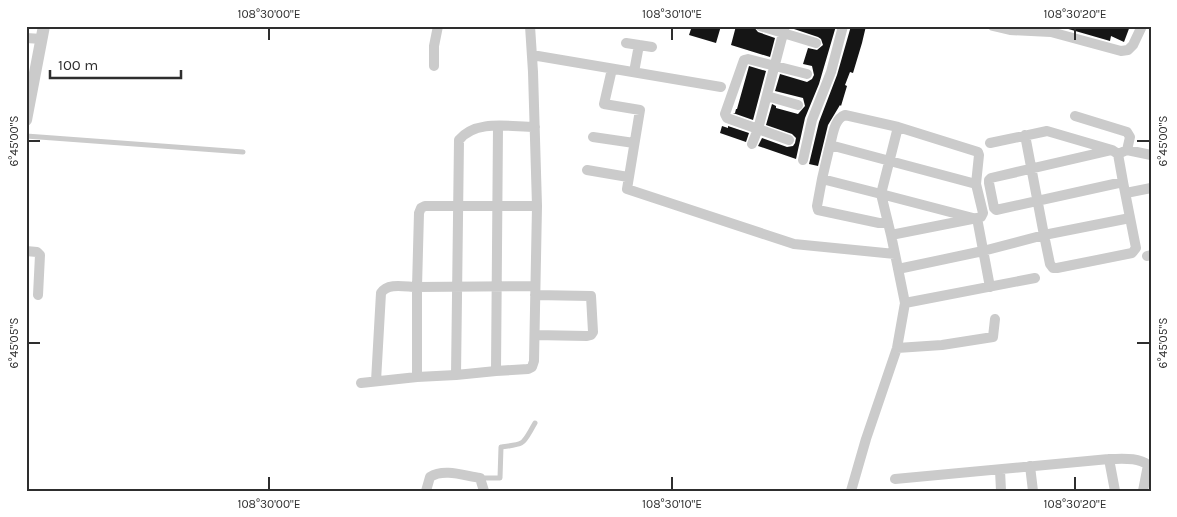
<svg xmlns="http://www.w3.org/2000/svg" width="1177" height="517" viewBox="0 0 1177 517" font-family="Karla,sans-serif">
	<rect width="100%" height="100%" fill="#fff"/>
	<path fill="#151515" d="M 692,26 L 707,26 L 712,29 L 714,26 L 721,26 L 716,43 L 689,35 Z
		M 736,26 L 753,26 L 758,32 L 775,38 L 770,57 L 731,45 Z
		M 792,26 L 836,26 L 819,84 L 805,118 L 796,159 L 758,146 L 762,138 L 787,147 L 793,146 L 795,143 L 796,138 L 792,134 L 766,125 L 772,104 L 776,106 L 776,108 L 798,114 L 805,106 L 803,98 L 775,91 L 780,74 L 807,82 L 812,79 L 814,75 L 812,66 L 803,64 L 808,48 L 817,50 L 823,45 L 821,39 L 818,37 L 791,28 Z
		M 851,26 L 866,26 L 862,43 L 853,73 L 850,72 L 845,85 L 847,86 L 841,106 L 840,105 L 828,125 L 818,166 L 809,164 L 819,122 L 837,75 Z
		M 1058,26 L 1130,26 L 1124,42 L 1111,36 L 1110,41 Z
		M 749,66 L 766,71 L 753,120 L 733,113 L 735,113 L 736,109 L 737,109 Z
		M 722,126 L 728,128 L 728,126 L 749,133 L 746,142 L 720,133 Z"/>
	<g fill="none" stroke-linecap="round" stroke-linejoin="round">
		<path stroke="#cbcbcb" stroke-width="5" d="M 26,136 L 243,152
			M 480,478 L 500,478 L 501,447 C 526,444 522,445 535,423"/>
		<path stroke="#cbcbcb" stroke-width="10" d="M 760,26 L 816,43
			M 993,26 L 1010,30 L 1051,32 L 1121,51 L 1128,50 L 1133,45 L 1142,26
			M 26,38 L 42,39
			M 626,43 L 652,47
			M 532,55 L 721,87
			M 434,66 L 434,46 L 438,26
			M 612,69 L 604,104 L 640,110 L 627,189 L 794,244 L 895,254 L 891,235
			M 634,72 L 639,45
			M 767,96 L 798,105
			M 1075,116 L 1127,132 L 1130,137 L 1127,150 L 1118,154
			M 498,127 L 496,371 L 528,369 L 532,367 L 534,361 L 537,206 L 533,72 L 530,26
			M 898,127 L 881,194 L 973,218
			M 1025,135 L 1044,235 L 1130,218
			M 593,137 L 634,143
			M 789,140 L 727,118 L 725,114 L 744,60 L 748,59 L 807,74
			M 990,143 L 1047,131 L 1112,150 L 1118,154 L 1123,182 L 996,210 L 994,208 L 989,183 L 989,180 L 991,178 L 1112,150
			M 752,144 L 758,129 L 785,26
			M 830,145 L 822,179 L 881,194 L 891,235 L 977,218
			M 1127,150 L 1151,155
			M 803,160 L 812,120 L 831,72 L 843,26
			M 587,170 L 628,177
			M 822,179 L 817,206 L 818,210 L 879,223 L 888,222
			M 976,184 L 830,145 C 833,135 834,119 845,115 L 898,127 L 978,152 L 979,155 L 976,184 L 983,213 L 981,217 L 977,218 L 990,287
			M 1126,193 L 1151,188
			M 26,251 L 37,252 L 40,255 L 38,295
			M 1147,256 L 1151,255
			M 898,269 L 983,251 L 1044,235 L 1050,264 L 1053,268 L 1057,268 L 1132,253 L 1136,248 L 1123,182
			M 535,286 L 417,287 L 419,213 L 421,208 L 425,206 L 537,206
			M 905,303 L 1035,278
			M 535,335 L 587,336 L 591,335 L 593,332 L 591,296 L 535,295
			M 897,348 L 942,345 L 993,337 L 995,319
			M 496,371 L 456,375 L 459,140 C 476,119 510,127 535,127
			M 376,381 L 381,293 C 388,282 406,287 417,287 L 417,377 L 456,375
			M 361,383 L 417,377
			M 1109,459 L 1115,491
			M 1030,466 L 1033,491
			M 1000,470 L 1001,491
			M 895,479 L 1109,459 C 1122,459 1138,457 1148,465 L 1143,491
			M 426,491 L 430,477 C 444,468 465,476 480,478 L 484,491
			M 851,491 L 866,439 L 897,348 L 905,303 L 895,254"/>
		<path stroke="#cbcbcb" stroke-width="12" d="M 26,120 L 44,26"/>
	</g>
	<path fill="none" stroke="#2e2e2e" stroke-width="2" d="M 269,28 L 269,40M 672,28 L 672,40M 1075,28 L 1075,40M 28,141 L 40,141M 1137,141 L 1150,141M 28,343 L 40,343M 1137,343 L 1150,343M 269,477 L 269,490M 672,477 L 672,490M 1075,477 L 1075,490"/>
	<rect width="1177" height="517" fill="none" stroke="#ffffff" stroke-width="55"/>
	<path d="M50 70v8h131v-8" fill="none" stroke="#2e2e2e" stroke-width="2.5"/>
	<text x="58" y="70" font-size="15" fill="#2e2e2e" stroke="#ffffff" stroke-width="4" paint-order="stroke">100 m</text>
	<rect x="28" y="28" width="1122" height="462" fill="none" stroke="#2e2e2e" stroke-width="2"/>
	<g font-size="12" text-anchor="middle" fill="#2e2e2e">
		<text x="269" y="18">108°30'00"E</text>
		<text x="672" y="18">108°30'10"E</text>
		<text x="1075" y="18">108°30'20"E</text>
		<text transform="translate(14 141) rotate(-90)" y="4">6°45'00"S</text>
		<text transform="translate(1163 141) rotate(-90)" y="4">6°45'00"S</text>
		<text transform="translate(14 343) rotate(-90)" y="4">6°45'05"S</text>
		<text transform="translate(1163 343) rotate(-90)" y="4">6°45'05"S</text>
		<text x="269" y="508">108°30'00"E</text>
		<text x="672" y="508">108°30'10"E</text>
		<text x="1075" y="508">108°30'20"E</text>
	</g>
</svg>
